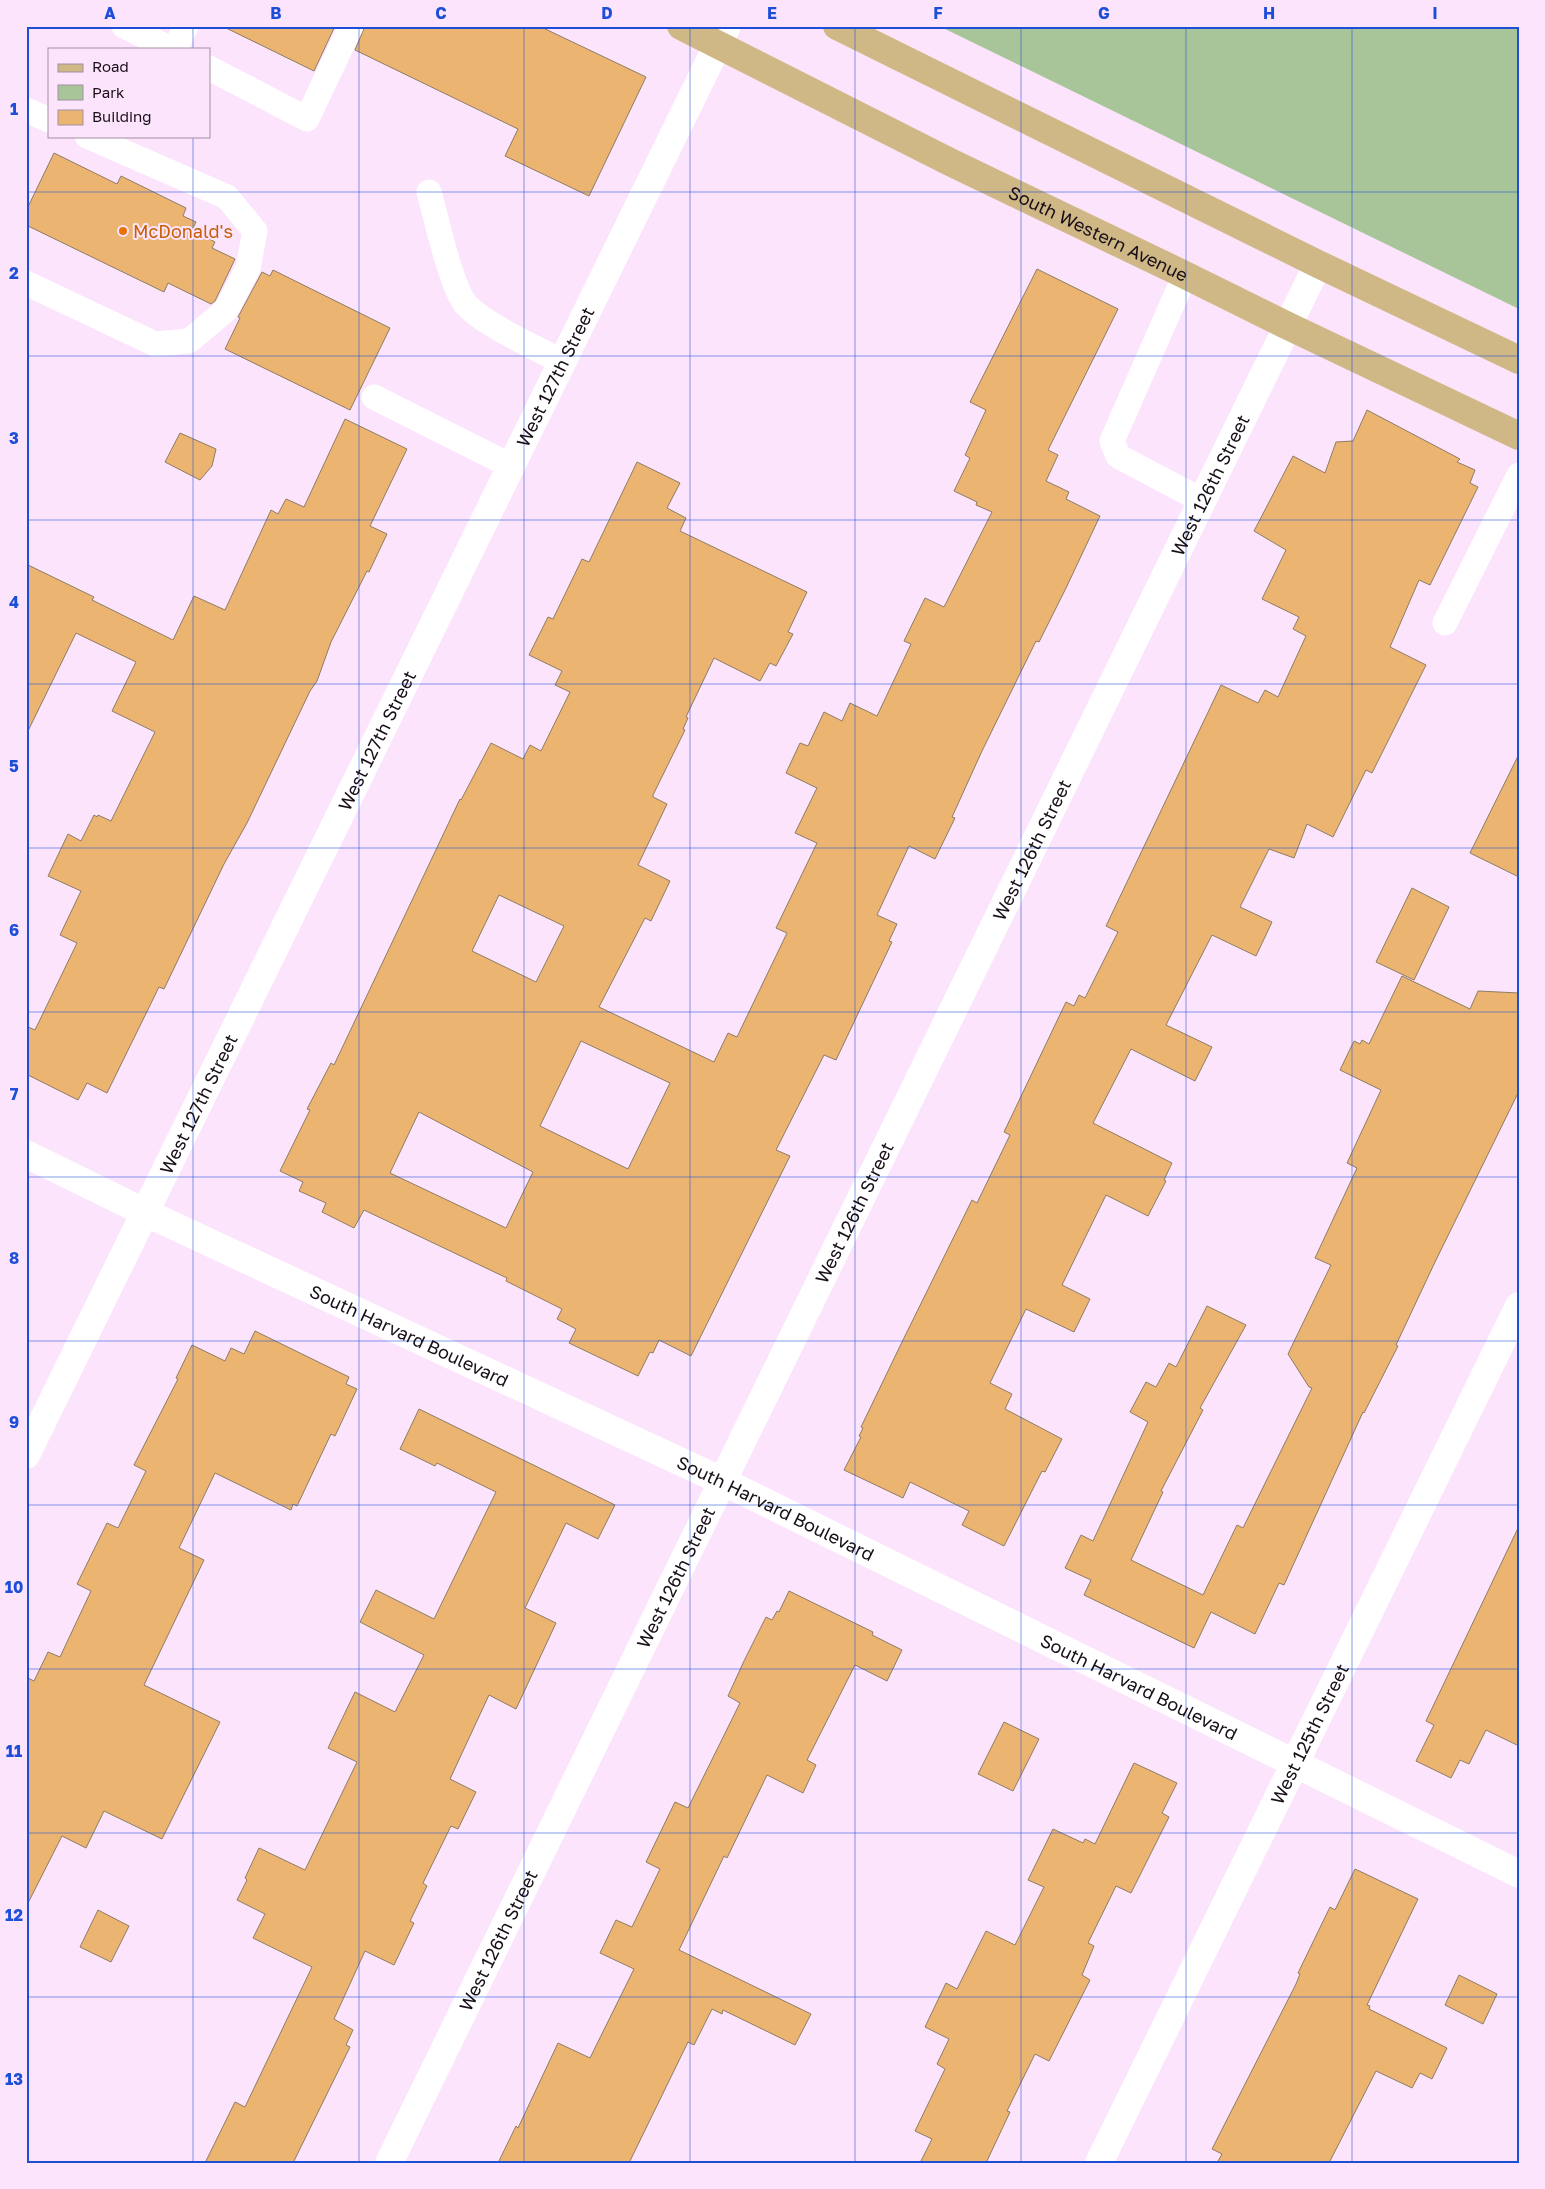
<svg xmlns="http://www.w3.org/2000/svg" width="1545" height="2189" viewBox="0 0 1545 2189" font-family="'Golos Text',sans-serif">
	<rect width="100%" height="100%" fill="#fce4fc"/>
	<path fill="#a8c499" d="M 939,26 L 1519,26 L 1519,309 Z"/>
	<path fill="#ebb571" stroke="#8f7b64" fill-rule="evenodd" d="M 222,26 L 335,26 L 314,71 Z
		M 365,26 L 539,26 L 646,77 L 589,196 L 505,156 L 518,129 L 355,50 Z
		M 54,153 L 117,184 L 121,176 L 186,208 L 183,216 L 196,222 L 192,230 L 215,242 L 212,248 L 235,259 L 215,301 L 211,304 L 168,283 L 164,292 L 26,225 L 26,211 Z
		M 1037,269 L 1118,309 L 1048,450 L 1058,455 L 1046,481 L 1069,492 L 1066,499 L 1100,516 L 1066,588 L 1039,642 L 1036,641 L 982,751 L 952,817 L 955,818 L 935,859 L 909,846 L 877,915 L 897,924 L 889,941 L 892,942 L 836,1060 L 824,1055 L 776,1150 L 790,1156 L 691,1356 L 659,1340 L 653,1353 L 650,1352 L 638,1376 L 569,1343 L 576,1329 L 557,1319 L 562,1309 L 506,1281 L 507,1278 L 364,1210 L 354,1228 L 322,1212 L 326,1203 L 299,1191 L 303,1182 L 280,1171 L 310,1110 L 307,1109 L 331,1063 L 334,1065 L 460,799 L 461,800 L 491,743 L 523,759 L 530,745 L 541,751 L 570,692 L 555,685 L 562,671 L 529,655 L 548,617 L 553,619 L 582,559 L 589,562 L 637,462 L 680,483 L 667,508 L 686,518 L 680,531 L 807,592 L 788,632 L 793,634 L 776,666 L 770,663 L 760,681 L 714,658 L 686,717 L 688,718 L 683,729 L 685,730 L 653,795 L 653,797 L 667,804 L 638,865 L 670,881 L 651,921 L 645,918 L 599,1007 L 714,1062 L 728,1033 L 737,1037 L 787,933 L 776,928 L 817,843 L 795,833 L 817,788 L 786,773 L 800,743 L 808,746 L 824,712 L 842,721 L 850,703 L 877,716 L 911,644 L 904,641 L 925,598 L 944,607 L 992,512 L 976,505 L 977,502 L 954,491 L 970,458 L 965,455 L 986,410 L 970,402 ZM 499,895 L 564,926 L 536,982 L 472,951 ZM 581,1041 L 670,1083 L 628,1169 L 540,1126 ZM 419,1112 L 533,1172 L 506,1228 L 390,1173 Z
		M 273,270 L 390,328 L 350,410 L 225,349 L 240,318 L 238,317 L 262,272 L 270,276 Z
		M 1367,410 L 1460,459 L 1457,462 L 1475,470 L 1470,483 L 1478,487 L 1430,585 L 1419,580 L 1390,647 L 1426,665 L 1372,773 L 1366,770 L 1333,837 L 1307,824 L 1294,858 L 1269,849 L 1240,907 L 1272,922 L 1256,956 L 1212,935 L 1166,1025 L 1212,1047 L 1195,1081 L 1131,1049 L 1093,1123 L 1172,1163 L 1164,1180 L 1166,1181 L 1148,1216 L 1106,1195 L 1062,1285 L 1090,1299 L 1074,1332 L 1026,1309 L 990,1383 L 1012,1394 L 1005,1409 L 1062,1439 L 1045,1472 L 1042,1471 L 1004,1546 L 962,1525 L 969,1511 L 910,1482 L 903,1498 L 844,1470 L 861,1437 L 859,1436 L 863,1428 L 861,1427 L 902,1342 L 972,1200 L 977,1203 L 1010,1135 L 1004,1132 L 1066,1002 L 1074,1006 L 1079,995 L 1085,998 L 1118,932 L 1106,926 L 1221,685 L 1258,703 L 1265,690 L 1278,697 L 1306,636 L 1293,629 L 1299,617 L 1262,599 L 1286,550 L 1254,531 L 1293,456 L 1325,473 L 1336,442 L 1353,441 Z
		M 345,419 L 407,449 L 370,526 L 387,534 L 369,572 L 367,571 L 331,642 L 317,681 L 310,691 L 247,823 L 224,864 L 164,989 L 159,987 L 107,1093 L 87,1083 L 78,1100 L 26,1074 L 26,1026 L 35,1030 L 77,943 L 60,935 L 81,891 L 48,876 L 68,834 L 81,841 L 94,815 L 97,817 L 98,815 L 111,821 L 155,732 L 112,711 L 136,662 L 76,633 L 26,735 L 26,564 L 94,597 L 92,600 L 173,640 L 194,596 L 225,610 L 271,510 L 278,514 L 286,499 L 304,507 Z
		M 180,433 L 216,449 L 212,466 L 200,480 L 165,462 Z
		M 1519,754 L 1519,877 L 1470,853 Z
		M 1412,888 L 1449,907 L 1414,980 L 1376,962 Z
		M 1402,976 L 1470,1009 L 1478,991 L 1519,993 L 1519,1091 L 1435,1262 L 1396,1345 L 1398,1346 L 1364,1413 L 1363,1412 L 1284,1585 L 1279,1583 L 1255,1634 L 1211,1612 L 1194,1648 L 1084,1595 L 1091,1580 L 1065,1568 L 1081,1535 L 1093,1541 L 1148,1422 L 1130,1412 L 1146,1382 L 1156,1387 L 1169,1363 L 1176,1367 L 1207,1306 L 1246,1325 L 1200,1408 L 1203,1410 L 1161,1491 L 1163,1492 L 1131,1560 L 1203,1595 L 1237,1525 L 1243,1528 L 1312,1388 L 1309,1387 L 1288,1354 L 1331,1265 L 1315,1258 L 1357,1168 L 1347,1163 L 1381,1090 L 1340,1070 L 1354,1041 L 1360,1044 L 1362,1040 L 1369,1044 Z
		M 255,1331 L 349,1377 L 346,1384 L 357,1389 L 335,1436 L 331,1434 L 297,1506 L 293,1504 L 291,1510 L 215,1473 L 179,1548 L 204,1560 L 144,1685 L 220,1722 L 162,1839 L 104,1811 L 86,1848 L 62,1836 L 26,1907 L 26,1677 L 34,1681 L 48,1652 L 60,1657 L 91,1591 L 77,1584 L 107,1523 L 118,1528 L 146,1471 L 134,1465 L 178,1379 L 176,1378 L 192,1345 L 225,1361 L 231,1348 L 244,1354 Z
		M 419,1409 L 615,1505 L 598,1539 L 566,1523 L 525,1608 L 556,1623 L 516,1709 L 489,1695 L 450,1779 L 476,1792 L 458,1829 L 451,1826 L 423,1883 L 427,1886 L 410,1921 L 414,1923 L 394,1965 L 365,1951 L 334,2019 L 353,2030 L 346,2045 L 350,2047 L 293,2163 L 205,2163 L 235,2102 L 245,2107 L 312,1967 L 253,1938 L 265,1914 L 237,1900 L 247,1880 L 245,1878 L 259,1848 L 305,1870 L 357,1762 L 328,1748 L 355,1692 L 395,1712 L 424,1655 L 360,1622 L 376,1590 L 434,1619 L 496,1492 L 437,1463 L 435,1466 L 400,1449 Z
		M 1519,1526 L 1519,1746 L 1486,1730 L 1469,1764 L 1460,1760 L 1451,1778 L 1416,1761 L 1434,1725 L 1426,1721 Z
		M 789,1591 L 873,1632 L 872,1635 L 902,1650 L 887,1681 L 855,1665 L 807,1760 L 816,1765 L 803,1793 L 767,1775 L 727,1858 L 724,1856 L 679,1950 L 811,2014 L 795,2045 L 723,2010 L 722,2014 L 712,2009 L 694,2045 L 688,2042 L 629,2163 L 498,2163 L 516,2126 L 518,2128 L 558,2043 L 590,2058 L 634,1969 L 600,1953 L 616,1920 L 632,1927 L 660,1869 L 646,1862 L 675,1802 L 688,1808 L 740,1703 L 728,1696 L 744,1661 L 766,1617 L 772,1620 L 777,1611 L 779,1612 Z
		M 1004,1722 L 1039,1739 L 1013,1791 L 978,1774 Z
		M 1134,1763 L 1177,1783 L 1162,1813 L 1169,1817 L 1131,1893 L 1116,1886 L 1088,1943 L 1094,1946 L 1082,1975 L 1090,1980 L 1049,2061 L 1035,2054 L 1007,2111 L 1010,2112 L 986,2163 L 920,2163 L 932,2139 L 915,2131 L 945,2069 L 937,2064 L 949,2039 L 925,2027 L 946,1983 L 957,1989 L 986,1931 L 1015,1945 L 1044,1887 L 1028,1880 L 1053,1829 L 1083,1843 L 1085,1839 L 1095,1844 Z
		M 1355,1869 L 1418,1899 L 1367,2005 L 1370,2006 L 1369,2009 L 1447,2048 L 1432,2079 L 1420,2073 L 1412,2088 L 1376,2071 L 1329,2163 L 1217,2163 L 1222,2154 L 1212,2149 L 1296,1984 L 1300,1974 L 1298,1973 L 1330,1907 L 1335,1910 Z
		M 98,1910 L 129,1926 L 111,1962 L 80,1947 Z
		M 1459,1975 L 1497,1994 L 1483,2024 L 1445,2005 Z"/>
	<g fill="none" stroke-linecap="round" stroke-linejoin="round">
		<path stroke="#fff" stroke-width="25" d="M 124,26 L 171,49
			M 175,49 L 186,26
			M 209,68 L 307,119 L 351,26
			M 26,110 L 49,120
			M 429,192 C 437,220 449,279 464,302 C 478,322 539,349 562,362
			M 1185,275 L 1112,441 L 1118,456 L 1203,501
			M 26,283 L 155,344 L 189,341 L 226,310 L 248,268 L 255,231 L 227,197 L 87,136
			M 374,397 L 511,466
			M 1445,623 L 1519,475"/>
		<g stroke="#fff" stroke-width="28">
			<path id="s1" d="M 26,1154 L 144,1212 L 722,1481 L 1519,1874"/>
			<path id="s2" d="M 26,1455 L 727,26"/>
			<path id="s3" d="M 389,2163 L 1318,264"/>
			<path id="s4" d="M 1099,2163 L 1519,1306"/>
		</g>
		<g stroke="#cfb886" stroke-width="28">
			<path id="s5" d="M 681,26 L 950,162 L 1185,275 L 1288,326 L 1519,436"/>
			<path d="M 837,26 L 1318,264 L 1519,360"/>
		</g>
	</g>
	<path fill="none" stroke="#1d4ed8" stroke-width="1" stroke-opacity="0.55" d="M 193,26 L 193,49M 359,26 L 359,2163M 524,26 L 524,2163M 690,26 L 690,2163M 855,26 L 855,2163M 1021,26 L 1021,2163M 1186,26 L 1186,2163M 1352,26 L 1352,2163M 193,136 L 193,2163M 26,192 L 1519,192M 26,356 L 1519,356M 26,520 L 1519,520M 26,684 L 1519,684M 26,848 L 1519,848M 26,1012 L 1519,1012M 26,1177 L 1519,1177M 26,1341 L 1519,1341M 26,1505 L 1519,1505M 26,1669 L 1519,1669M 26,1833 L 1519,1833M 26,1997 L 1519,1997"/>
	<circle fill="#e8710a" stroke="#fce4fc" stroke-width="2" cx="123" cy="231" r="5"/>
	<g text-anchor="middle" dominant-baseline="central" stroke-width="4" stroke-linejoin="round" paint-order="stroke">
		<g font-size="18" fill="#c56008" stroke="#fce4fc" text-anchor="start">
			<text x="133" y="231">McDonald's</text>
		</g>
		<g font-size="18" fill="#180f18" stroke="#fce4fc">
			<text stroke="none"><textPath href="#s5" startOffset="466">South Western Avenue</textPath></text>
			<text stroke="none"><textPath href="#s2" startOffset="1201">West 127th Street</textPath></text>
			<text stroke="none"><textPath href="#s3" startOffset="1868">West 126th Street</textPath></text>
			<text stroke="none"><textPath href="#s2" startOffset="796">West 127th Street</textPath></text>
			<text stroke="none"><textPath href="#s3" startOffset="1462">West 126th Street</textPath></text>
			<text stroke="none"><textPath href="#s2" startOffset="391">West 127th Street</textPath></text>
			<text stroke="none"><textPath href="#s3" startOffset="1058">West 126th Street</textPath></text>
			<text stroke="none"><textPath href="#s1" startOffset="424">South Harvard Boulevard</textPath></text>
			<text stroke="none"><textPath href="#s1" startOffset="829">South Harvard Boulevard</textPath></text>
			<text stroke="none"><textPath href="#s3" startOffset="652">West 126th Street</textPath></text>
			<text stroke="none"><textPath href="#s1" startOffset="1234">South Harvard Boulevard</textPath></text>
			<text stroke="none"><textPath href="#s4" startOffset="478">West 125th Street</textPath></text>
			<text stroke="none"><textPath href="#s3" startOffset="248">West 126th Street</textPath></text>
		</g>
	</g>
	<rect width="1545" height="2189" fill="none" stroke="#fce4fc" stroke-width="55"/>
	<rect x="48" y="48" width="162" height="90" fill="#fce4fc" stroke="#a18fa1"/>
	<rect x="58" y="64" width="25" height="8" fill="#cfb886" stroke="#a18fa1"/>
	<text x="92" y="72" font-size="15" fill="#180f18">Road</text>
	<rect x="58" y="85" width="25" height="15" fill="#a8c499" stroke="#a18fa1"/>
	<text x="92" y="98" font-size="15" fill="#180f18">Park</text>
	<rect x="58" y="110" width="25" height="15" fill="#ebb571" stroke="#a18fa1"/>
	<text x="92" y="122" font-size="15" fill="#180f18">Building</text>
	<rect x="28" y="28" width="1490" height="2134" fill="none" stroke="#1d4ed8" stroke-width="2"/>
	<g font-size="16" text-anchor="middle" font-weight="bold" fill="#1d4ed8">
		<text x="110" y="19">A</text>
		<text x="276" y="19">B</text>
		<text x="441" y="19">C</text>
		<text x="607" y="19">D</text>
		<text x="772" y="19">E</text>
		<text x="938" y="19">F</text>
		<text x="1104" y="19">G</text>
		<text x="1269" y="19">H</text>
		<text x="1435" y="19">I</text>
		<text x="14" y="115">1</text>
		<text x="14" y="279">2</text>
		<text x="14" y="444">3</text>
		<text x="14" y="608">4</text>
		<text x="14" y="772">5</text>
		<text x="14" y="936">6</text>
		<text x="14" y="1100">7</text>
		<text x="14" y="1264">8</text>
		<text x="14" y="1428">9</text>
		<text x="14" y="1593">10</text>
		<text x="14" y="1757">11</text>
		<text x="14" y="1921">12</text>
		<text x="14" y="2085">13</text>
	</g>
</svg>
